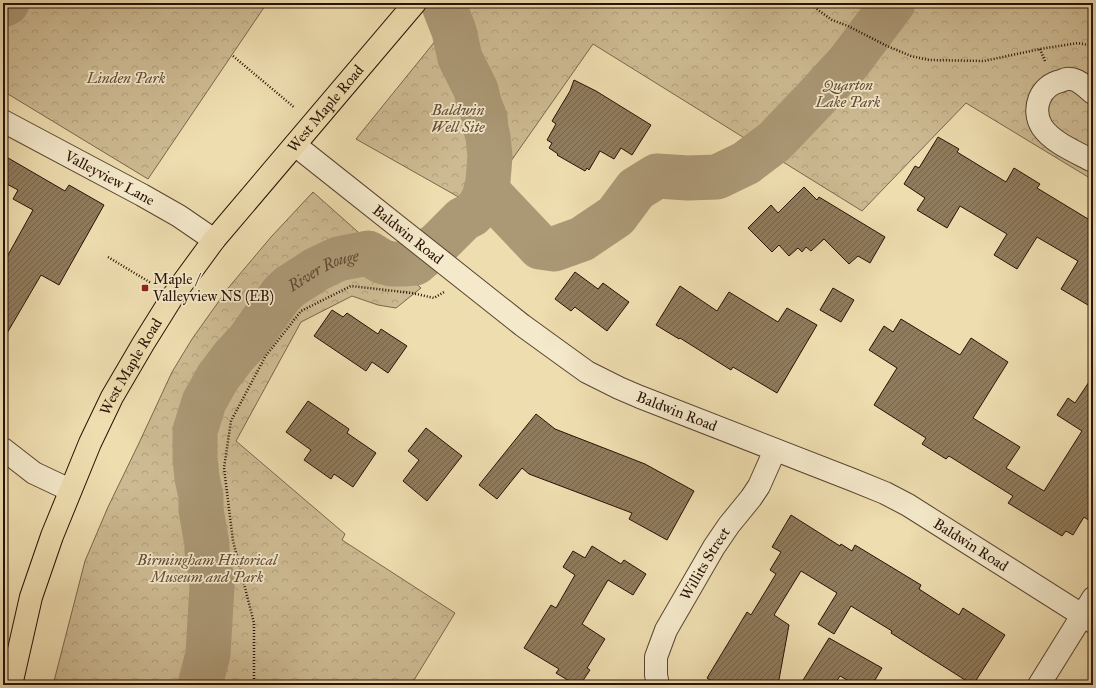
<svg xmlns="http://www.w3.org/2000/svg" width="1096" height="688" viewBox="0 0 1096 688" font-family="'IM FELL Great Primer',serif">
	<defs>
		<pattern id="park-crowns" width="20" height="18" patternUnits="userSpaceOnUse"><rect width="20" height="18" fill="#cdba92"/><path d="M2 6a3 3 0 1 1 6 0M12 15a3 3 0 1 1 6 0" fill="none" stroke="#b09f7c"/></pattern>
		<pattern id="building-hatch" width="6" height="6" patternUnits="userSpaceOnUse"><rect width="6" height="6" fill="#8f7b5d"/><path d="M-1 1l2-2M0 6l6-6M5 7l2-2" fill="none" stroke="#75634b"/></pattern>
	</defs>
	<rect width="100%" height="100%" fill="#eeddaf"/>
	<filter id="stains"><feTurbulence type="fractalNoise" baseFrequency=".005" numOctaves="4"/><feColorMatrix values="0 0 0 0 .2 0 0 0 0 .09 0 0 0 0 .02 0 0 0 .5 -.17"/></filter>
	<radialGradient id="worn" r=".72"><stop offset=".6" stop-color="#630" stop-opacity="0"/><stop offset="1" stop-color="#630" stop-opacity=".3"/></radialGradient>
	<path fill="url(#park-crowns)" stroke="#7b664c" d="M 3,3 L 267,3 L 148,179 L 3,91 Z
		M 466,3 L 1093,3 L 1093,180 L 966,103 L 862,211 L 593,44 L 478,208 L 356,139 Z
		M 313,192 L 421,288 L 396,308 L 378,305 L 352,296 L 301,322 L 236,441 L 345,534 L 342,540 L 455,613 L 411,685 L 53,685 L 85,561 L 108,507 L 139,443 L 172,372 L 192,339 L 229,287 L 271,237 Z"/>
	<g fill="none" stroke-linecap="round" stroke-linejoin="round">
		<g stroke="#ab9875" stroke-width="45">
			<path d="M 3,5 L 7,3"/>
			<path d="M 486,190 L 540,247 L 554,249 L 582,239 L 616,216 L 636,189 L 657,176 L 688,178 L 717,177 L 746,163 L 775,141 L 814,100 L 849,62 L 893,3"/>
			<path id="s1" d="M 200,685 L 208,654 L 212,586 L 211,575 L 207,551 L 207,544 L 201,510 L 201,496 L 197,478 L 195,458 L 195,431 L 204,402 L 218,377 L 234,356 L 248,341 L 281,295 L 289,287 L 317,269 L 338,259 L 368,253 L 381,261 L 391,264 L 403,264 L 415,263 L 440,242 L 463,219 L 471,215 L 478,208 L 485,196 L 488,181 L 490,156 L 488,137 L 486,129 L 485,118 L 479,103 L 476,90 L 460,58 L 454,31 L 443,3"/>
		</g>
	</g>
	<path fill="url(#building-hatch)" stroke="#291105" d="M 574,80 L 596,91 L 651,125 L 632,155 L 621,148 L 614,159 L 600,151 L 589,170 L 587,168 L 585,171 L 557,155 L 558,154 L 549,148 L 552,143 L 547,140 L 556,124 L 552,121 L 570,91 Z
		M 938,137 L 959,149 L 957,152 L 1006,182 L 1014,168 L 1040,184 L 1037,188 L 1093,222 L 1093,308 L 1061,289 L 1078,261 L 1037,237 L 1017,269 L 994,255 L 1007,234 L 960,206 L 947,228 L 917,210 L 925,198 L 904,184 L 915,166 L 919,168 Z
		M 3,155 L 65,191 L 69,185 L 104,205 L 59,285 L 41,275 L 3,340 L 3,264 L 33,210 L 13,199 L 18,190 L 3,182 Z
		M 804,187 L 817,200 L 819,197 L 885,237 L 870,263 L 858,256 L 849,264 L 824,239 L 811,251 L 806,247 L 802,252 L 798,248 L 789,256 L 779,245 L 772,252 L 748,228 L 771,205 L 778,213 Z
		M 575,272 L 598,289 L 603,283 L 629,302 L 607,331 L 575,307 L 571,311 L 555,299 Z
		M 680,286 L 717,311 L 729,292 L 778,322 L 787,308 L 817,325 L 777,393 L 733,367 L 731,370 L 680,338 L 679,339 L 656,325 Z
		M 833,288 L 854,300 L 841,322 L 820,310 Z
		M 332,310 L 343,317 L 347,313 L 378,334 L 381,329 L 407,346 L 388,373 L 372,362 L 366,371 L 314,336 Z
		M 901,319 L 960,355 L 971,338 L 1008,362 L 973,418 L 1020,447 L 1006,468 L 1044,491 L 1082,431 L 1057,415 L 1068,398 L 1075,403 L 1093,376 L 1093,523 L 1084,517 L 1073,535 L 1066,531 L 1062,536 L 1008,503 L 1013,496 L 949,456 L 946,459 L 922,444 L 926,438 L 874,405 L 897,368 L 869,350 L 884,326 L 893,332 Z
		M 308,401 L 349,429 L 347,433 L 376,453 L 353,487 L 334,474 L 331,479 L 304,460 L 311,450 L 286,432 Z
		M 536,414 L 555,429 L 645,464 L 694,491 L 667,540 L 629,519 L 632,513 L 529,474 L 522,468 L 497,499 L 479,485 Z
		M 426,428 L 462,456 L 427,501 L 403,481 L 419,460 L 408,451 Z
		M 791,515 L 840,546 L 841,544 L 852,551 L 855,545 L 921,585 L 919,589 L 959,615 L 963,608 L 1005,635 L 973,685 L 891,633 L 892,631 L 851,606 L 834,634 L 818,624 L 837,593 L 801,571 L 774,615 L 789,625 L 778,685 L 718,685 L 707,678 L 747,612 L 751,615 L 776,574 L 770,570 L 781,552 L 772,547 Z
		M 592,546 L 621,564 L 624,560 L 646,574 L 633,595 L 608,580 L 582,624 L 605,639 L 587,668 L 590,670 L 580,685 L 576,685 L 556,673 L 559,669 L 524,648 L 551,605 L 556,608 L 575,575 L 563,567 L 573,551 L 585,558 Z
		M 829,638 L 882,668 L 872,685 L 856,685 L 840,676 L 834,685 L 800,685 Z"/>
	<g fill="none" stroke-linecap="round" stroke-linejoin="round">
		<g stroke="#5a4430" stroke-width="24">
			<g id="minor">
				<path d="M 1093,93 C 1087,88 1078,79 1070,79 C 1067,78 1063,80 1061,81 C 1040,85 1031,109 1042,127 C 1053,143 1076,152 1093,161"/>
				<path id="s2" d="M 3,121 L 142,195 L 179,216 L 214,240"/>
				<path id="s3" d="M 295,145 L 522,325 L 562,354 L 587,372 L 619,388 L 640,397 L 853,480 L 885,493 L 908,505 L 1093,622"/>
				<path d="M 3,449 L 34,473 L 70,490"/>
				<path id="s4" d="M 658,685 L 656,675 L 656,657 L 666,630 L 714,547 L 729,525 L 751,498 L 759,486 L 775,450"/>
				<path d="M 1039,685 L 1093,598"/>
			</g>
		</g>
		<g stroke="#291105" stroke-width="24">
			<g id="major">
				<path id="s5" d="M 11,685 L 31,597 L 52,536 L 90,443 L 112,397 L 143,344 L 173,296 L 214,240 L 415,3"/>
			</g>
		</g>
		<path stroke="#291105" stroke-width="2.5" stroke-dasharray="1 2" stroke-linecap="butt" d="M 810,3 L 818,10 L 832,20 L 848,26 L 887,46 L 911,56 L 929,60 L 984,61 L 1040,49 L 1078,43 L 1093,46
			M 1040,49 L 1045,61
			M 233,56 L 295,108
			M 108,257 L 151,283
			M 254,685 L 254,623 L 233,541 L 224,468 L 231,421 L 265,357 L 301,311 L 351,286 L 412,293 L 434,298 L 444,292"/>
		<use href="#minor" stroke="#f4e9cb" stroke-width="22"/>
		<use href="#major" stroke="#eeddaf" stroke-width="22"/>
	</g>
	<rect fill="#8f2418" stroke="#f4e9cb" stroke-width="1.5" x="141" y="284" width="8" height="8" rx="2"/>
	<g text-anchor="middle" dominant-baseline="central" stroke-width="3.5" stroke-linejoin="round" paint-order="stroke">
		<g font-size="15" font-style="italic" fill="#624c36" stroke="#f4e9cb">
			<text x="126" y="78">Linden Park</text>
			<text x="848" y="85">Quarton<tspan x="848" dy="17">Lake Park</tspan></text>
			<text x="458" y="110">Baldwin<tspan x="458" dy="17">Well Site</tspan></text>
			<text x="207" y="560">Birmingham Historical<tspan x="207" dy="17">Museum and Park</tspan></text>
		</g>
		<g font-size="15" fill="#291105" stroke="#f4e9cb">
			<text stroke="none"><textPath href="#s5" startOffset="666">West Maple Road</textPath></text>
			<text stroke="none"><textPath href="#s2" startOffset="121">Valleyview Lane</textPath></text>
			<text stroke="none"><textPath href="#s3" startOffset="144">Baldwin Road</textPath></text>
			<text stroke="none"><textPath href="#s5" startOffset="342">West Maple Road</textPath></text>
			<text stroke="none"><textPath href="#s3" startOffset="468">Baldwin Road</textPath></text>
			<text stroke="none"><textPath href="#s3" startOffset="792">Baldwin Road</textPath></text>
			<text stroke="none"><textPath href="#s4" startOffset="134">Willits Street</textPath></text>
		</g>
		<g font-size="15" fill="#291105" stroke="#f4e9cb" text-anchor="start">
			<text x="153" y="279">Maple /<tspan x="153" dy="17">Valleyview NS (EB)</tspan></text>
		</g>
		<g font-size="16" font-style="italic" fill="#5d4732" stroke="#f4e9cb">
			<text stroke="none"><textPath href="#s1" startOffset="469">River Rouge</textPath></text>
		</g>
	</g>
	<rect width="1096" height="688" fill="none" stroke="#eeddaf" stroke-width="16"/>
	<rect x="4" y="4" width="1088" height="680" fill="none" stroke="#291105" stroke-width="2"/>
	<rect x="8" y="8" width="1080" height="672" fill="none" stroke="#291105"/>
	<rect width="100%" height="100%" filter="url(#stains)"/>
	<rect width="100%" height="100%" fill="url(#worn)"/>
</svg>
